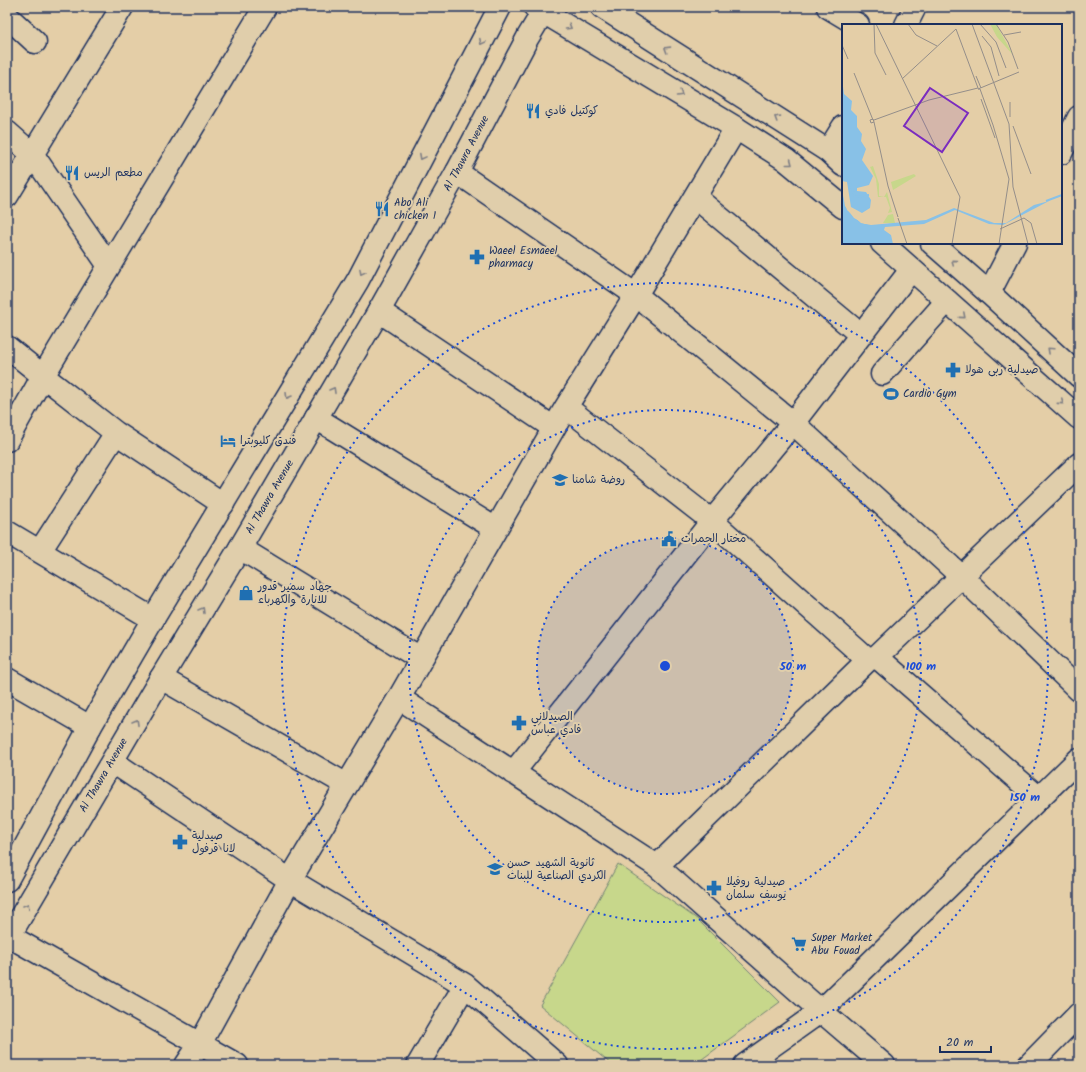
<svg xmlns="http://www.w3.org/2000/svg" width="1086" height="1072" viewBox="0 0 1086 1072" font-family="Kalam,'Playpen Sans Arabic',sans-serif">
	<rect width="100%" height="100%" fill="#e4cea7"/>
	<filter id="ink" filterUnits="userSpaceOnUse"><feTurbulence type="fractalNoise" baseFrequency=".025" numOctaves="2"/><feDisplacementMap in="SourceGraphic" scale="8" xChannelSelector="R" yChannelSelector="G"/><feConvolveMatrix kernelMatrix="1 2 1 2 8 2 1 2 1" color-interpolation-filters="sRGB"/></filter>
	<g filter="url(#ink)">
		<path fill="#c7d78b" stroke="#718374" d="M 618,864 L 697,919 L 780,1002 L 694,1065 L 612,1065 L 540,1005 Z"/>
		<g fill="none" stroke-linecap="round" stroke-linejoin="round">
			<g stroke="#1b2f5e" stroke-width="25">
				<path id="minor" d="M 828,7 L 858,25
					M 7,16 L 35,42
					M 906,25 L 915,7
					M 7,132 L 33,155 L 109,266
					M 828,151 L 843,127
					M 1061,153 L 1079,117
					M 457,172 L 636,295 L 793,423 L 961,576 L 1079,690
					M 7,196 L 122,7
					M 695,197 L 861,335
					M 989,293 L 1015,243
					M 379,311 L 554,428
					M 7,347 L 43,376 L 116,433 L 223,504
					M 882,374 L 947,301
					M 566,407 L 712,521 L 868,660
					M 316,418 L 496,529
					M 7,440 L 43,376 L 265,7
					M 7,532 L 153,619
					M 240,548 L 421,659
					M 40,551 L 116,433
					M 877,657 L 1039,798
					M 161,678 L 347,785
					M 7,679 L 90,727
					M 399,698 L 657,866 L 821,1011 L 884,1065
					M 113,762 L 290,880 L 465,985 L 557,1065
					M 513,773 L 712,521 L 793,423 L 911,270
					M 657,866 L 868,660 L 877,657 L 1079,464
					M 9,936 L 237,1065
					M 186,1065 L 200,1044 L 290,880 L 399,698 L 566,407 L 636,295 L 736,128
					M 418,1065 L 465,985
					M 745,1065 L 821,1011 L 1079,759
					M 1029,1065 L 1079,1014"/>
			</g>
			<g stroke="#1b2f5e" stroke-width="25">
				<g id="major">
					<path d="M 535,7 L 736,128 L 786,160 L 843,207"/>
					<path d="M 602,7 L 828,151 L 843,165"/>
					<path d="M 882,243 L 1079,418"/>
					<path d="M 932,243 L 989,293 L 1079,376"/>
					<path d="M 7,880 L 90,727 L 153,619 L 358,280 L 500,7"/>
					<path id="s1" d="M 7,940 L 161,678 L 240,548 L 379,311 L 457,172 L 528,37 L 546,7"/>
				</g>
			</g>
			<use href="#minor" stroke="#e0ceab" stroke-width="22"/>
			<use href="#major" stroke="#e0ceab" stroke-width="22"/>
		</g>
		<defs><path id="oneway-chevron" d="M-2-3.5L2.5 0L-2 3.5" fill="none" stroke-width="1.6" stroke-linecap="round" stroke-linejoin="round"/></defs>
		<g stroke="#7e7e84">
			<use href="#oneway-chevron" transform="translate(569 27) rotate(31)"/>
			<use href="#oneway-chevron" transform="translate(482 42) rotate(118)"/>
			<use href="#oneway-chevron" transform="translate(667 49) rotate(-148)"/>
			<use href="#oneway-chevron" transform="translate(680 94) rotate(31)"/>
			<use href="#oneway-chevron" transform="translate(777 118) rotate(-148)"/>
			<use href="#oneway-chevron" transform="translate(422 157) rotate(118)"/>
			<use href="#oneway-chevron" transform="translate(790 163) rotate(38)"/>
			<use href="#oneway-chevron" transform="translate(954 262) rotate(-139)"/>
			<use href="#oneway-chevron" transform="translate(362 272) rotate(118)"/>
			<use href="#oneway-chevron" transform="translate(963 316) rotate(41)"/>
			<use href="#oneway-chevron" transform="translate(1050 350) rotate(-137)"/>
			<use href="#oneway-chevron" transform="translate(333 390) rotate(-60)"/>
			<use href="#oneway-chevron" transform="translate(288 396) rotate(121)"/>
			<use href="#oneway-chevron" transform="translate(1061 402) rotate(41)"/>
			<use href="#oneway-chevron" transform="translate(202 610) rotate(-59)"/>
			<use href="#oneway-chevron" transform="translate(136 722) rotate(-60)"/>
			<use href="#oneway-chevron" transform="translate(27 906) rotate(-59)"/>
		</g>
	</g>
	<circle cx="665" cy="666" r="128" fill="#1d4ed8" fill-opacity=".12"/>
	<g fill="none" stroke="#1d4ed8" stroke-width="2" stroke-dasharray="2 4">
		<circle cx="665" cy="666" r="128"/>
		<circle cx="665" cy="666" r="256"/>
		<circle cx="665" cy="666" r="383"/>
	</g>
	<defs>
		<g id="restaurant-bare" transform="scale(1.2)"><path d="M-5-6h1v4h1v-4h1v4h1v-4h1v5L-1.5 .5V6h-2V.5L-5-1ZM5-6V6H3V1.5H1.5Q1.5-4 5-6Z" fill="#1f6fb2" stroke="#e0ceab" stroke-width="2.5" paint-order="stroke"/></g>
		<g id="pharmacy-bare" transform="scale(1.2)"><path d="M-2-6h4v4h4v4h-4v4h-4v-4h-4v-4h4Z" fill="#1f6fb2" stroke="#e0ceab" stroke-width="2.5" paint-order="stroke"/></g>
		<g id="stadium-bare" transform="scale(1.2)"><path d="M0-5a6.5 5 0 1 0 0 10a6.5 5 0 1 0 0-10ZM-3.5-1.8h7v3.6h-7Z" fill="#1f6fb2" stroke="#e0ceab" stroke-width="2.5" paint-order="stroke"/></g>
		<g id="hotel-bare" transform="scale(1.2)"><path d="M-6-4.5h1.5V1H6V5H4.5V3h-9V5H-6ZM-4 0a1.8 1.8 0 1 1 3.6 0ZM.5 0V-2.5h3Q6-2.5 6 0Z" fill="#1f6fb2" stroke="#e0ceab" stroke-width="2.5" paint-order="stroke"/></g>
		<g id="school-bare" transform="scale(1.2)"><path d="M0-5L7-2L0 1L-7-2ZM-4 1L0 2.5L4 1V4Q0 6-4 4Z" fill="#1f6fb2" stroke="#e0ceab" stroke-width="2.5" paint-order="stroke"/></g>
		<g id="civic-bare" transform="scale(1.2)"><path d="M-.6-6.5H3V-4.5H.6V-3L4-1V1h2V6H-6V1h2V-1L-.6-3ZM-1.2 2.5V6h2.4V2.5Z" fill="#1f6fb2" stroke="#e0ceab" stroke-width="2.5" paint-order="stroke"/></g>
		<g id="shop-bare" transform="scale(1.2)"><path d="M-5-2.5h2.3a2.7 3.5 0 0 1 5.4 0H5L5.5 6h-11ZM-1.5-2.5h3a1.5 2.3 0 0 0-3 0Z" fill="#1f6fb2" stroke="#e0ceab" stroke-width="2.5" paint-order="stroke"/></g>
		<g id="supermarket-bare" transform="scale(1.2)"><path d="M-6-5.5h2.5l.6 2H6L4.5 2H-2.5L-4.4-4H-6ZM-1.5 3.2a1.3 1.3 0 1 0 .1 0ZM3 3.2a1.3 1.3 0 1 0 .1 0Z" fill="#1f6fb2" stroke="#e0ceab" stroke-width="2.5" paint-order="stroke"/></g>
	</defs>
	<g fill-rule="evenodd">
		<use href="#restaurant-bare" x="533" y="111"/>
		<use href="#restaurant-bare" x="72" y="173"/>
		<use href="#restaurant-bare" x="382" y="209"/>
		<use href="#pharmacy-bare" x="477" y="257"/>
		<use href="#pharmacy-bare" x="953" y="370"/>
		<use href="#stadium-bare" x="891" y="394"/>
		<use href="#hotel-bare" x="228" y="441"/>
		<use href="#school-bare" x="560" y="480"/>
		<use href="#civic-bare" x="669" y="539"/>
		<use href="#shop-bare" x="246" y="593"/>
		<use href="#pharmacy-bare" x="519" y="723"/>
		<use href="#pharmacy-bare" x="180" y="842"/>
		<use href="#school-bare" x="495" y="869"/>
		<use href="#pharmacy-bare" x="714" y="888"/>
		<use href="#supermarket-bare" x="799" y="944"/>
	</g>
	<g text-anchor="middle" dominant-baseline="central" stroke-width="4" stroke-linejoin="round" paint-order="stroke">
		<g font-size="11" fill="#1b2f5e" stroke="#e0ceab" text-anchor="start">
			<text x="545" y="111">كوكتيل فادي</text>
			<text x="84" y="173">مطعم الريس</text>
			<text x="394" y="203">Abo Ali<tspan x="394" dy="13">chicken 1</tspan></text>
			<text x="489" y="251">Waeel Esmaeel<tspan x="489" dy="13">pharmacy</tspan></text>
			<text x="965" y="370">صيدلية ربى هولا</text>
			<text x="903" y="394">Cardio Gym</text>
			<text x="240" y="441">فندق كليوبترا</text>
			<text x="572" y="480">روضة شامنا</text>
			<text x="681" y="539">مختار الحمرات</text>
			<text x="258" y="587">جهاد سمير قدور<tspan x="258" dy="13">للانارة والكهرباء</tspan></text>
			<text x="531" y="717">الصيدلاني<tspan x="531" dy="13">فادي عباس</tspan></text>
			<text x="192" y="836">صيدلية<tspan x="192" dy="13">لانا قرفول</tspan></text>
			<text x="507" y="863">ثانوية الشهيد حسن<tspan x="507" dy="13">الكردي الصناعية للبنات</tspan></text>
			<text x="726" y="882">صيدلية روفيلا<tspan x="726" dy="13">يوسف سلمان</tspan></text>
			<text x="811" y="938">Super Market<tspan x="811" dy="13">Abu Fouad</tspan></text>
		</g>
		<g font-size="11" fill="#1b2f5e" stroke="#e0ceab">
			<text stroke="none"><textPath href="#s1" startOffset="911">Al Thawra Avenue</textPath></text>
			<text stroke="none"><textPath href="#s1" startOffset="515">Al Thawra Avenue</textPath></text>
			<text stroke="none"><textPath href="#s1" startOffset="191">Al Thawra Avenue</textPath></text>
		</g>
	</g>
	<g transform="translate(842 24)">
		<rect width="220" height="220" fill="#e4cea7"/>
		<path d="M 148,0 L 154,0 L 171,31 L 155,13 ZM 31,142 L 37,160 L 37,172 L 42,173 L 45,168 L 50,188 L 46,189 L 48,184 L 44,173 L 36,173 L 34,155 L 28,143 ZM 72,150 L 74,152 L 51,166 L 49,158 ZM 51,190 L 53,199 L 41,199 L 46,191 Z" fill="#c7d78b"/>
		<path d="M 0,55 L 2,70 L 10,77 L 9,86 L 15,92 L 15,103 L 20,110 L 19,117 L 24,125 L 20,136 L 31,152 L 27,161 L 15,164 L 15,167 L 24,168 L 29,176 L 28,184 L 20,189 L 9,183 L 5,158 L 0,157 ZM 0,166 L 5,186 L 19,199 L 29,201 L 84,196 L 112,184 L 152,199 L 164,199 L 192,181 L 207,177 L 161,201 L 147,200 L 113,186 L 82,200 L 43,203 L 42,206 L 49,211 L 51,220 L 0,220 Z" fill="#88c1e7"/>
		<path d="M 0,164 L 7,185 L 13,192 L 24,198 L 41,200 L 23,200 L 12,194 L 3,182 Z" fill="#e4cea7"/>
		<path fill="none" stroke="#88c1e7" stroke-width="2" d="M 0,151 L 6,154 L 13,173 L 27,171M 204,177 L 220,171"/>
		<path fill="none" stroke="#948e8a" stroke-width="1" d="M 32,0 L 33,29 L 44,51M 34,0 L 118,173 L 110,220M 66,0 L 74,11 L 95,22M 130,0 L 167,100 L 171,163 L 186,220M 138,0 L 154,18 L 164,44M 154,0 L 166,18 L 176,45M 162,11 L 179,8M 140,12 L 149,23 L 157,52M 0,21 L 6,35M 12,49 L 31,96M 134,52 L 139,64M 60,55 L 114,5M 139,75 L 153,114M 168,78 L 168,93M 31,95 L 32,98 L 29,99 L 28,96 ZM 32,96 L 87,76 L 136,64 L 114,5M 32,98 L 46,162 L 56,193M 171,102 L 189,150M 56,194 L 65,220M 158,205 L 182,194 L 189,199 L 195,220M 157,220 L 167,155 L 151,101 L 138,65 L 136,65 L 177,48"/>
		<path fill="#7b2cbf" fill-opacity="0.15" stroke="#7b2cbf" stroke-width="2" d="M 88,64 L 126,89 L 100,128 L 62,102 Z"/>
		<rect width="220" height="220" fill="none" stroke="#1b2f5e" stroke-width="2"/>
	</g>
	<circle cx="665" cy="666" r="6" fill="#1d4ed8" stroke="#e0ceab" stroke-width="2"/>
	<g font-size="12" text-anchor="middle" font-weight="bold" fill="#1d4ed8" stroke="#e0ceab" stroke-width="4" stroke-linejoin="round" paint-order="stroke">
		<text x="793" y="670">50 m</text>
		<text x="921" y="670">100 m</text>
		<text x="1025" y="801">150 m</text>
	</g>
	<rect width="1086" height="1072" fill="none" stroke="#e0ceab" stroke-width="24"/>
	<rect x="12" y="12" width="1062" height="1048" fill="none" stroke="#1b2f5e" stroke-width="1.5" filter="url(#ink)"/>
	<path d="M940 1046v6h51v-6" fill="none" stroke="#1b2f5e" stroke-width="2"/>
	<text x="946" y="1046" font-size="12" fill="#1b2f5e" stroke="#e0ceab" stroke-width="3" paint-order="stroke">20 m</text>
</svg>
